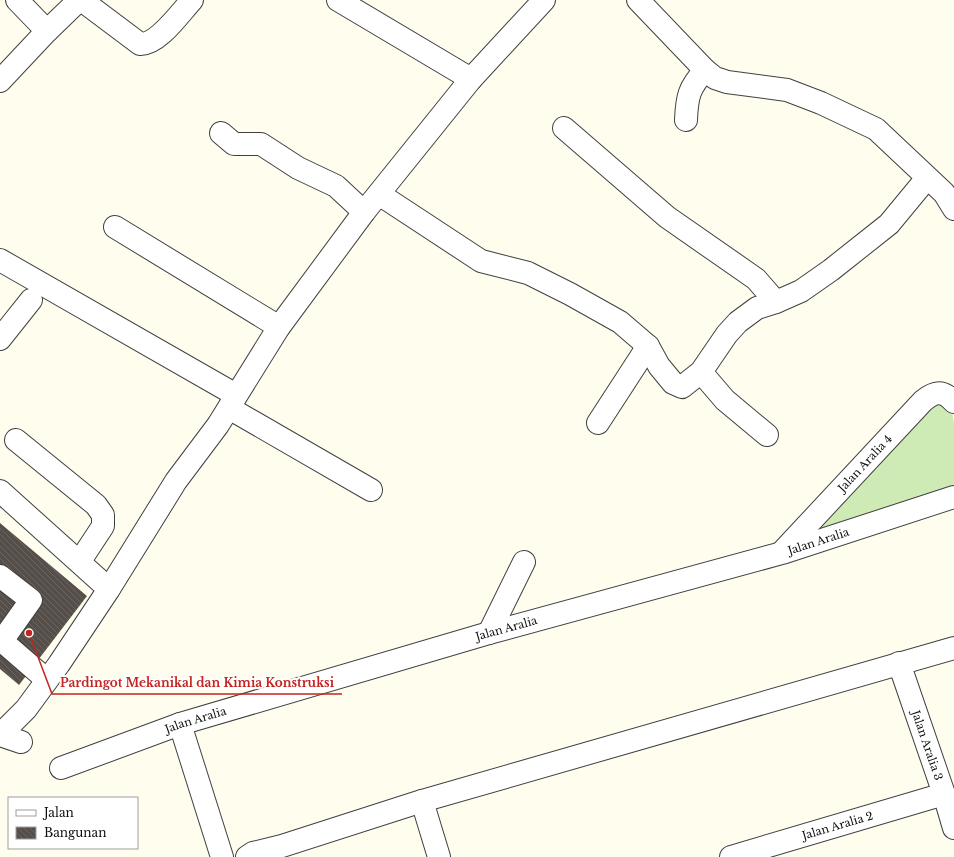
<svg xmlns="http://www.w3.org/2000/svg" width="954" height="857" viewBox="0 0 954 857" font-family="'Libre Baskerville',serif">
	<defs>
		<pattern id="building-back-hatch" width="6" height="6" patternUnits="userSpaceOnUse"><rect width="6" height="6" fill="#564f49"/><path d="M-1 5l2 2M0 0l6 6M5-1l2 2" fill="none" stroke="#69645f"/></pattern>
	</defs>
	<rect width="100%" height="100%" fill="#fffdee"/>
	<path fill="#ceebb6" d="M 931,399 L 952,411 L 954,423 L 954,490 L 807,538 Z"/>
	<path fill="url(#building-back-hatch)" d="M 0,523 L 87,596 L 19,685 L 0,669 Z"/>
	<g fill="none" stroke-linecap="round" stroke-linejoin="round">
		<g stroke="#404040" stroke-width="24">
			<g id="minor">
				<path d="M 17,0 L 47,31"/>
				<path d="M 338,0 L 471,79"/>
				<path d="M 638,0 L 705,70 L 715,78 L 727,82 L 787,90 L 821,103 L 876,129 L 944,193 L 954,209"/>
				<path d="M 0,81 L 47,31 L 77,2 L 84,2 L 140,44 C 158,45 180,13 192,0"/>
				<path d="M 686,120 C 687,96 689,88 705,70"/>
				<path d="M 564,128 L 667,217 L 756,279 L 776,302"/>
				<path d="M 221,133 L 234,144 L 261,144 L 298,168 L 336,186 L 364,212"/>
				<path d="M 379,194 L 481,261 L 528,273 L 570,294 L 620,322 L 648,346 L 659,366 L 673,383 L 682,387 L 701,372 L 727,334 L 738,322 L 757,308 L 776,302 L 801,291 L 831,270 L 889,224 L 927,178"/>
				<path d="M 115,227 L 279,327"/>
				<path d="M 0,260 L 236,395"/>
				<path d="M 0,339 L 31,300"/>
				<path d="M 701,372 L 725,400 L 767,435"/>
				<path d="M 229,408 L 371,490"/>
				<path d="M 598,423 L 648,346"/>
				<path d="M 16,440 L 96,505 L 103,515 L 103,526 L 80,561"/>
				<path d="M 0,491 L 109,589"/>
				<path id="s1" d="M 783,551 L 923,401 C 935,391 943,390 954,402"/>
				<path d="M 0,576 L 31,600 L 2,641 L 47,680"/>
				<path d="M 489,633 L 524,562"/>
				<path id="s2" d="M 899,663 L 944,794 L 954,828"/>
				<path d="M 180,724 L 222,857"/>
				<path d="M 0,735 L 26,709 L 59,664 L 109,589 L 176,481 L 218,425 L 279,327 L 364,212 L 471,79 L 544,0"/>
				<path d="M 0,735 L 21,742"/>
				<path id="s3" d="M 61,768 L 180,724 L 489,633 L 782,553 L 954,497"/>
				<path d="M 422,801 L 439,857"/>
				<path d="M 247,857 L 253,853 L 282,846 L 422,801 L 954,648"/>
				<path id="s4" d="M 731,857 L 944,794"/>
			</g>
		</g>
		<use href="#minor" stroke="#fff" stroke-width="22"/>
	</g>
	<g text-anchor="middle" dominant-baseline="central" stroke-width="4" stroke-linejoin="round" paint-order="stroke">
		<g font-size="11" fill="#0d0d0d" stroke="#fff">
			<text stroke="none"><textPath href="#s1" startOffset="120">Jalan Aralia 4</textPath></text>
			<text stroke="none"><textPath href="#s3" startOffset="791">Jalan Aralia</textPath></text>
			<text stroke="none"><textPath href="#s3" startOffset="467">Jalan Aralia</textPath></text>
			<text stroke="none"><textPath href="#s3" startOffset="143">Jalan Aralia</textPath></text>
			<text stroke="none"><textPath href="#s2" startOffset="87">Jalan Aralia 3</textPath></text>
			<text stroke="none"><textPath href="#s4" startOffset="111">Jalan Aralia 2</textPath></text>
		</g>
	</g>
	<path fill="none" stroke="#c22420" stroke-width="1.5" d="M29 633L52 694H342"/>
	<circle fill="#c22420" stroke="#fff" stroke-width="1.5" cx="29" cy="633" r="4"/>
	<g font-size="12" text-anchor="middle" font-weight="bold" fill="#c22420" stroke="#fff" stroke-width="4" stroke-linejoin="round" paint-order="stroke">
		<text x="197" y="687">Pardingot Mekanikal dan Kimia Konstruksi</text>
	</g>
	<rect x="8" y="797" width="130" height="52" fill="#ffffff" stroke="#9e9e9e"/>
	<rect x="16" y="810" width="20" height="6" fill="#ffffff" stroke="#9e9e9e"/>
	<text x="44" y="817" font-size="12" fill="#0d0d0d">Jalan</text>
	<rect x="16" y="827" width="20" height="12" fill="url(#building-back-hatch)" stroke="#9e9e9e"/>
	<text x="44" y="837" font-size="12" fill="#0d0d0d">Bangunan</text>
</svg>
